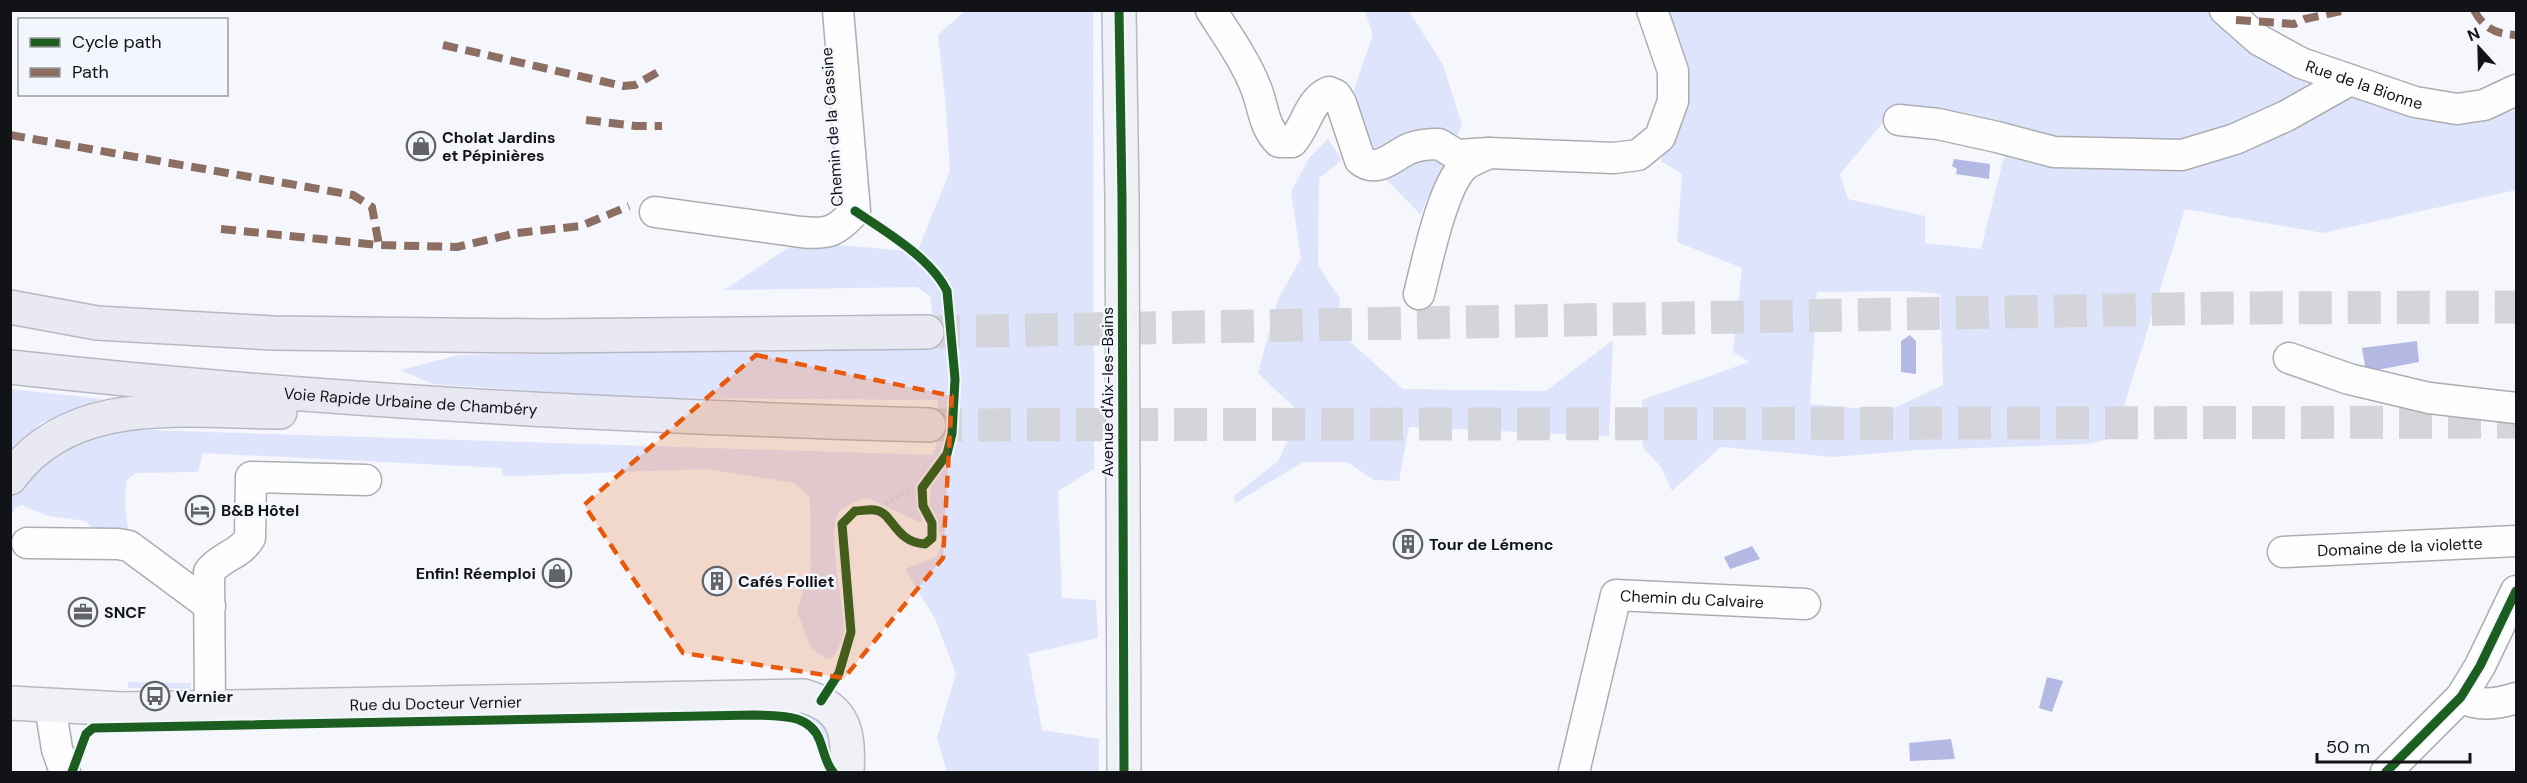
<svg xmlns="http://www.w3.org/2000/svg" width="2527" height="783" viewBox="0 0 2527 783" font-family="'DM Sans',sans-serif">
	<rect width="100%" height="100%" fill="#f6f7fc"/>
	<path fill="#dfe4fd" fill-rule="evenodd" d="M 965,11 L 1093,11 L 1094,469 L 1058,491 L 1062,598 L 1096,600 L 1098,638 L 1028,654 L 1042,730 L 1099,739 L 1099,772 L 947,772 L 937,738 L 956,674 L 935,619 L 905,569 L 936,557 L 943,542 L 930,506 L 931,463 L 921,523 L 868,498 C 859,501 846,504 839,512 C 826,530 844,607 844,631 C 843,640 837,650 834,657 L 826,659 L 811,648 L 797,612 L 811,567 L 810,498 L 795,483 L 707,469 L 518,476 L 503,476 L 502,468 L 203,453 L 198,472 L 136,473 L 126,481 L 125,507 L 129,535 L 99,535 L 86,521 L 48,516 L 22,505 L 15,508 L 11,515 L 11,498 L 50,452 L 116,429 L 932,455 L 936,447 L 938,400 L 639,398 L 433,384 L 400,370 L 459,355 L 936,345 L 930,296 L 917,287 L 724,290 L 798,241 L 917,252 L 950,171 L 946,107 L 938,35 Z
		M 1365,11 L 1409,11 L 1443,65 L 1462,125 L 1420,214 L 1339,132 L 1373,35 Z
		M 1663,11 L 2218,11 L 2441,114 L 2516,111 L 2516,190 L 2323,233 L 2185,209 L 2114,438 L 2087,444 L 1919,450 L 1833,457 L 1721,447 L 1672,491 L 1661,467 L 1643,448 L 1642,400 L 1749,362 L 1733,352 L 1742,268 L 1677,242 L 1682,174 L 1661,161 L 1689,69 ZM 1892,112 L 2010,133 L 1981,249 L 1925,243 L 1925,216 L 1848,199 L 1840,174 ZM 1910,291 L 1940,294 L 1943,385 L 1888,411 L 1810,404 L 1817,292 Z
		M 1328,139 L 1342,160 L 1319,178 L 1318,266 L 1340,299 L 1337,330 L 1403,389 L 1546,391 L 1613,340 L 1609,436 L 1409,427 L 1399,481 L 1374,480 L 1347,462 L 1303,462 L 1235,503 L 1234,496 L 1278,461 L 1301,414 L 1258,373 L 1278,299 L 1301,258 L 1291,192 L 1309,158 Z
		M 11,389 L 104,399 L 41,423 L 11,452 Z
		M 128,682 L 191,683 L 191,689 L 128,688 Z
		M 785,706 C 823,718 827,723 835,762 L 829,761 C 829,728 812,715 782,710 Z"/>
	<path fill="#b3b9e3" d="M 1954,159 L 1990,164 L 1989,179 L 1956,174 L 1957,169 L 1952,166 Z
		M 1910,335 L 1916,341 L 1916,374 L 1901,372 L 1901,341 Z
		M 2417,341 L 2419,362 L 2366,372 L 2362,348 Z
		M 1752,546 L 1760,559 L 1730,569 L 1724,557 Z
		M 2047,677 L 2063,681 L 2052,712 L 2039,708 Z
		M 1951,739 L 1955,759 L 1910,761 L 1909,743 Z"/>
	<g fill="none" stroke-linecap="round" stroke-linejoin="round">
		<path stroke="#d4d5da" stroke-width="33" stroke-dasharray="33 16" stroke-linecap="butt" d="M 927,332 L 2225,308 L 2516,307
			M 929,425 L 2516,422"/>
		<g stroke="#acadb1" stroke-width="33">
			<g id="minor">
				<path d="M 1211,10 C 1227,35 1245,60 1256,88 C 1264,108 1263,126 1279,142 L 1292,142 C 1306,127 1309,100 1329,92 L 1336,95 L 1341,103 L 1360,160 C 1379,175 1394,154 1411,148 C 1419,145 1430,144 1439,144 L 1457,155 L 1489,153 L 1614,158 L 1638,155 L 1660,137 L 1673,101 L 1673,71 L 1652,10"/>
				<path id="s1" d="M 2225,10 L 2259,40 L 2301,63 L 2415,102 L 2457,109 L 2484,105 L 2516,90"/>
				<path d="M 1899,120 L 1938,124 L 1997,137 L 2054,152 L 2182,155 L 2235,139 L 2286,116 L 2350,80"/>
				<path d="M 655,212 L 801,232 C 829,235 837,231 855,211 L 838,10"/>
				<path d="M 1419,294 C 1427,263 1442,187 1464,166 C 1470,161 1481,157 1489,153"/>
				<path d="M 2289,358 L 2349,379 L 2429,398 L 2516,408"/>
				<path d="M 27,543 L 118,544 L 129,546 L 210,606"/>
				<path id="s2" d="M 2283,552 L 2516,541"/>
				<path d="M 2461,697 C 2478,707 2498,704 2516,698"/>
				<path d="M 50,706 L 57,749 L 65,772"/>
				<path d="M 210,706 L 209,572 C 221,556 240,555 250,538 L 251,477 L 366,480"/>
				<path id="s3" d="M 1574,772 L 1616,595 L 1805,604"/>
				<path d="M 2386,772 L 2461,697 L 2480,666 L 2516,591"/>
			</g>
		</g>
		<g stroke="#b7b8c3" stroke-width="36">
			<g id="major">
				<path d="M 1119,10 L 1122,199 L 1124,772"/>
				<path id="s4" d="M 10,703 L 123,709 L 804,696 C 846,708 849,733 847,772"/>
			</g>
		</g>
		<g stroke="#b7b8c3" stroke-width="36">
			<g id="highway">
				<path d="M 10,307 L 97,323 L 274,333 L 542,336 L 927,332"/>
				<path id="s5" d="M 10,367 C 316,401 622,416 929,425"/>
				<path d="M 10,478 C 72,392 188,412 280,412"/>
			</g>
		</g>
		<path stroke="#dddedf" stroke-width="4" stroke-dasharray="3 3" stroke-linecap="butt" d="M 875,510 L 928,479"/>
		<use href="#minor" stroke="#fefeff" stroke-width="30"/>
		<use href="#major" stroke="#f0f1f7" stroke-width="33"/>
		<use href="#highway" stroke="#e8e9f2" stroke-width="33"/>
		<path stroke="#8d6e63" stroke-width="8" stroke-dasharray="15 8" stroke-linecap="butt" d="M 2474,10 C 2484,29 2496,34 2516,35
			M 2236,20 L 2294,24 L 2305,19 L 2346,10
			M 443,45 L 623,86 L 635,85 L 658,72
			M 586,120 L 636,126 L 662,126
			M 10,135 L 353,195 L 372,207 L 379,245
			M 221,229 L 379,245 L 457,247 L 517,233 L 581,226 L 629,206"/>
		<g stroke="#f4f6fe" stroke-width="13">
			<path id="cycleway" d="M 1119,10 L 1122,199 L 1124,772
				M 821,701 L 839,673 L 851,632 L 842,524 L 855,511 C 861,511 869,509 875,510 C 893,512 894,542 925,544 L 932,538 L 932,523 L 923,506 L 922,488 L 947,454 L 952,434 L 955,379 L 947,291 C 931,258 885,231 855,211
				M 72,772 L 86,734 L 93,728 L 754,715 C 779,716 810,713 820,741 C 824,752 826,764 833,772
				M 2386,772 L 2461,697 L 2480,666 L 2516,591"/>
		</g>
		<use href="#cycleway" stroke="#1b5e20" stroke-width="9"/>
	</g>
	<path fill="#e8590c" fill-opacity="0.2" stroke="#e8590c" stroke-width="4.5" stroke-dasharray="12 8" stroke-linejoin="round" d="M 756,355 L 952,396 L 943,558 L 844,678 L 683,653 L 584,505 Z"/>
	<defs>
		<g id="shop-ring" transform="scale(1.5)"><circle r="9.5" fill="#f4f6fe" stroke="#626366" stroke-width="1.5"/><path d="M-5-2.5h2.3a2.7 3.5 0 0 1 5.4 0H5L5.5 6h-11ZM-1.5-2.5h3a1.5 2.3 0 0 0-3 0Z" fill="#626366"/></g>
		<g id="hotel-ring" transform="scale(1.5)"><circle r="9.5" fill="#f4f6fe" stroke="#626366" stroke-width="1.5"/><path d="M-6-4.5h1.5V1H6V5H4.5V3h-9V5H-6ZM-4 0a1.8 1.8 0 1 1 3.6 0ZM.5 0V-2.5h3Q6-2.5 6 0Z" fill="#626366"/></g>
		<g id="building-ring" transform="scale(1.5)"><circle r="9.5" fill="#f4f6fe" stroke="#626366" stroke-width="1.5"/><path d="M-4-6H4V6H1V3H-1V6H-4ZM-2.5-4.3h1.7v1.8h-1.7ZM.8-4.3h1.7v1.8H.8ZM-2.5-1h1.7V.8h-1.7ZM.8-1h1.7V.8H.8Z" fill="#626366"/></g>
		<g id="office-ring" transform="scale(1.5)"><circle r="9.5" fill="#f4f6fe" stroke="#626366" stroke-width="1.5"/><path d="M-6-3h4V-5.5h4V-3h4V5H-6ZM-1-4.5V-3h2v-1.5ZM-6 0V1H6V0Z" fill="#626366"/></g>
		<g id="bus-ring" transform="scale(1.5)"><circle r="9.5" fill="#f4f6fe" stroke="#626366" stroke-width="1.5"/><path d="M-5-6H5V4H4V6H2V4H-2V6H-4V4H-5ZM-3.5-4V0h7V-4ZM-3.5 1.2v1.5H-2V1.2ZM2 1.2v1.5H3.5V1.2Z" fill="#626366"/></g>
	</defs>
	<g fill-rule="evenodd">
		<use href="#shop-ring" x="421" y="146"/>
		<use href="#hotel-ring" x="200" y="510"/>
		<use href="#building-ring" x="1408" y="544"/>
		<use href="#shop-ring" x="557" y="573"/>
		<use href="#building-ring" x="717" y="581"/>
		<use href="#office-ring" x="83" y="612"/>
		<use href="#bus-ring" x="155" y="696"/>
	</g>
	<g text-anchor="middle" dominant-baseline="central" stroke-width="5" stroke-linejoin="round" paint-order="stroke">
		<g font-size="16" fill="#121316" stroke="#f4f6fe">
			<text stroke="none"><textPath href="#s1" startOffset="160">Rue de la Bionne</textPath></text>
			<text transform="translate(832 127) rotate(-94)">Chemin de la Cassine</text>
			<text transform="translate(1107 392) rotate(-90)">Avenue d'Aix-les-Bains</text>
			<text stroke="none"><textPath href="#s5" startOffset="402">Voie Rapide Urbaine de Chambéry</textPath></text>
			<text stroke="none"><textPath href="#s2" startOffset="117">Domaine de la violette</textPath></text>
			<text stroke="none"><textPath href="#s3" startOffset="258">Chemin du Calvaire</textPath></text>
			<text stroke="none"><textPath href="#s4" startOffset="426">Rue du Docteur Vernier</textPath></text>
		</g>
		<g font-size="16" font-weight="bold" fill="#121316" stroke="#f4f6fe" text-anchor="start">
			<text x="442" y="137">Cholat Jardins<tspan x="442" dy="18">et Pépinières</tspan></text>
			<text x="221" y="510">B&amp;B Hôtel</text>
			<text x="1429" y="544">Tour de Lémenc</text>
			<text x="536" y="573" text-anchor="end">Enfin! Réemploi</text>
			<text x="738" y="581">Cafés Folliet</text>
			<text x="104" y="612">SNCF</text>
			<text x="176" y="696">Vernier</text>
		</g>
	</g>
	<rect width="2527" height="783" fill="none" stroke="#121316" stroke-width="24"/>
	<rect x="18" y="18" width="210" height="78" fill="#f4f6fe" stroke="#9a9ba1" stroke-width="1.5"/>
	<rect x="30" y="38" width="30" height="9" fill="#1b5e20" stroke="#9a9ba1" stroke-width="1.5"/>
	<text x="72" y="48" font-size="18" fill="#121316">Cycle path</text>
	<rect x="30" y="68" width="30" height="9" fill="#8d6e63" stroke="#9a9ba1" stroke-width="1.5"/>
	<text x="72" y="78" font-size="18" fill="#121316">Path</text>
	<g transform="translate(2479 48) rotate(338)" stroke="#f4f6fe" stroke-width="4.5" paint-order="stroke">
	<path d="M0-4.5L10 22L0 15L-10 22Z" fill="#121316"/>
	<text y="-9" font-size="16" font-weight="bold" text-anchor="middle" fill="#121316">N</text>
	</g>
	<path d="M2317 753v9h153v-9" fill="none" stroke="#121316" stroke-width="3"/>
	<text x="2326" y="753" font-size="18" fill="#121316" stroke="#f4f6fe" stroke-width="4.5" paint-order="stroke">50 m</text>
</svg>
